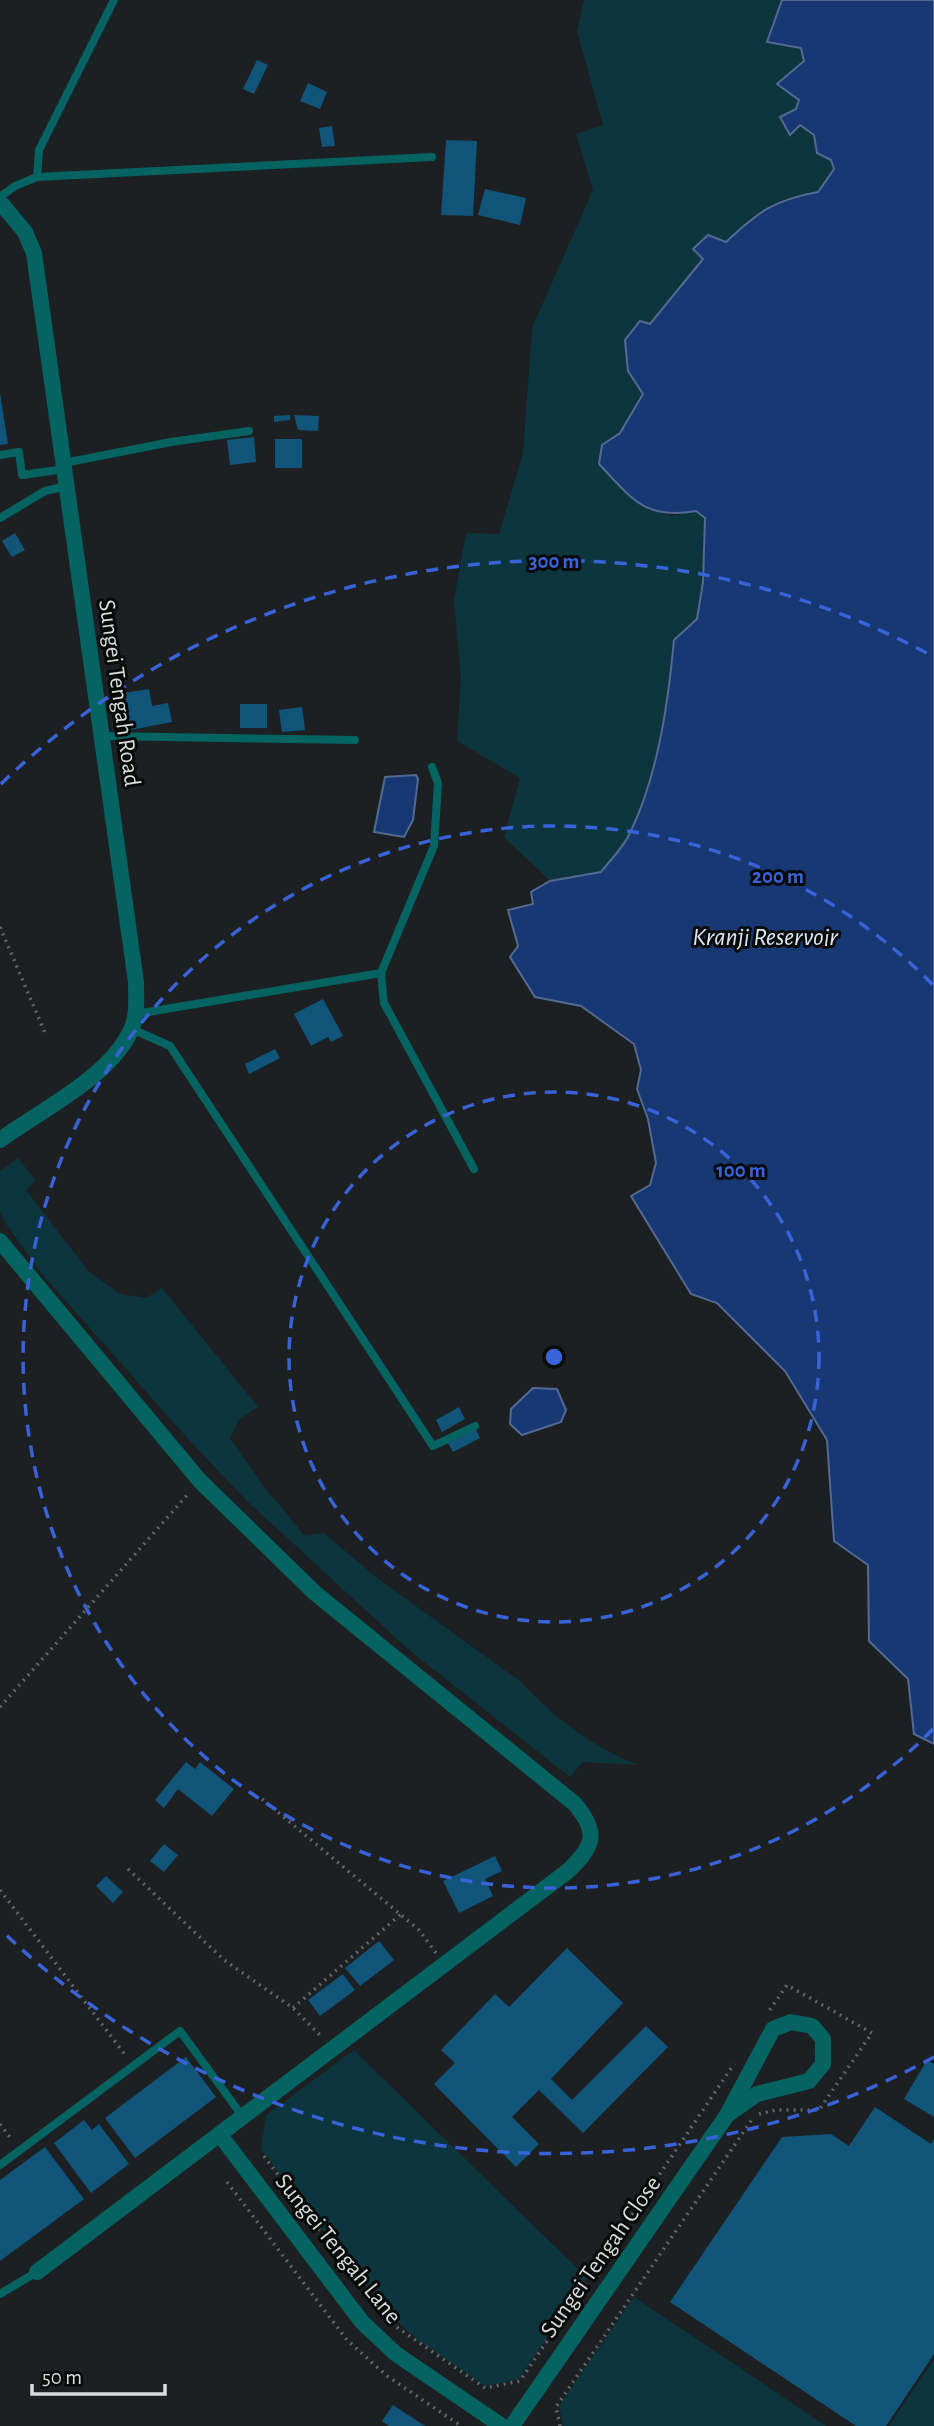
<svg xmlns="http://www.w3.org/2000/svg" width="934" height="2426" viewBox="0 0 934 2426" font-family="'Alegreya Sans',sans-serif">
	<rect width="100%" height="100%" fill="#1c2022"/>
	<path fill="#0d353e" d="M 584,0 L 782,0 L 767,42 L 801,48 L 804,61 L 777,84 L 799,99 L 796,109 L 781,116 L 791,134 L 800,125 L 814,135 L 817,153 L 831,160 L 834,169 L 818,192 L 786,198 L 753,217 L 726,243 L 693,249 L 703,259 L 650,324 L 628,371 L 643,394 L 620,433 L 670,516 L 697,511 L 705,518 L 703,582 L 697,619 L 674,640 C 668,704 658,775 630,834 C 624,847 610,860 601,872 L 550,881 L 504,837 L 520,778 L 457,741 L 461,678 L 454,600 L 466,533 L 499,534 L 523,453 L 532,328 L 593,190 L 576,134 L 603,125 L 577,31 Z
		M 18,1158 L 36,1180 L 26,1190 L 89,1272 L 120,1294 L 146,1298 L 162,1288 L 258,1407 L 239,1419 L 230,1439 L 266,1489 L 305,1536 L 324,1533 L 377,1578 L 521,1682 C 553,1717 594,1748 638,1765 L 583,1762 L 570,1777 L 409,1650 L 247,1501 L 189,1440 L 42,1274 L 4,1221 L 0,1211 L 0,1171 Z
		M 354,2050 L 587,2278 L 519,2379 L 485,2386 L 418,2340 L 381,2307 L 261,2149 L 266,2115 Z
		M 634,2297 L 826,2426 L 563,2426 L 559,2406 Z
		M 934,2359 L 934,2426 L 889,2426 Z"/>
	<path fill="#183874" stroke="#526a94" stroke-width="2" d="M 782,0 L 934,0 L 934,1744 L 914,1734 L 908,1679 L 869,1641 L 868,1565 L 834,1541 L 827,1440 L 785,1371 L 717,1303 L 691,1294 L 631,1196 L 650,1185 L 656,1163 L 648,1119 L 637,1089 L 641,1070 L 634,1044 L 581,1006 L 535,997 L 510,957 L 518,946 L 508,910 L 533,904 L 531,892 L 550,881 L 601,872 C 610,860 624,847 630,833 C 658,775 668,704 674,640 L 697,619 L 703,582 L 705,518 L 696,511 C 645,520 632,499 599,464 L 602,445 L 620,433 L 643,394 L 628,371 L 625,340 L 640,321 L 650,324 L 703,259 L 693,249 L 708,235 L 726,242 C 759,211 774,200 818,192 L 834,169 L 831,160 L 817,153 L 814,135 L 800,125 L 790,135 L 780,117 L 796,109 L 799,100 L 777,84 L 804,61 L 801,48 L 767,42 Z
		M 416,775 L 418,779 L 413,820 L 404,837 L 374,832 L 385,777 Z
		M 533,1388 L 557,1389 L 566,1410 L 561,1422 L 522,1435 L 510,1424 L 511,1409 Z"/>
	<path fill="#11557a" d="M 257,60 L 268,65 L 254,94 L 243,89 Z
		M 308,83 L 327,92 L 320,109 L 300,101 Z
		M 332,126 L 335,146 L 322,147 L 319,128 Z
		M 446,140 L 477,141 L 473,216 L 441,215 Z
		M 485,189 L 526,198 L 520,225 L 478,215 Z
		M 0,393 L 8,444 L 0,445 Z
		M 290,415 L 290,420 L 274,422 L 274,416 Z
		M 294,415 L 319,416 L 318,431 L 298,430 Z
		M 254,437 L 256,462 L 230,465 L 227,440 Z
		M 275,439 L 302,439 L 302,468 L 275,468 Z
		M 15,533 L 25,550 L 12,557 L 2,541 Z
		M 149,689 L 152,706 L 168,703 L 172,722 L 131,730 L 124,693 Z
		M 240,704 L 267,704 L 267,728 L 240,728 Z
		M 302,707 L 305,730 L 282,732 L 279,710 Z
		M 323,999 L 343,1036 L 331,1042 L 328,1037 L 311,1046 L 294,1014 Z
		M 275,1049 L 280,1058 L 249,1074 L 245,1064 Z
		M 459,1407 L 465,1419 L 442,1432 L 436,1420 Z
		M 476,1429 L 480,1438 L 453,1452 L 448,1443 Z
		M 186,1762 L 195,1769 L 200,1762 L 234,1789 L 212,1816 L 178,1789 L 164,1808 L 155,1800 Z
		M 164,1844 L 178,1855 L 164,1872 L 150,1861 Z
		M 495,1856 L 502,1871 L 485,1879 L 493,1896 L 459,1913 L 443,1881 Z
		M 106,1876 L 123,1892 L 113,1903 L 96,1886 Z
		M 379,1941 L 394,1960 L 360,1986 L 345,1968 Z
		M 567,1948 L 623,2003 L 551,2079 L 572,2100 L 646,2026 L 668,2047 L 583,2133 L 539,2090 L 512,2117 L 539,2144 L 516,2167 L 434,2084 L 455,2063 L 441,2050 L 495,1994 L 509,2007 Z
		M 343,1974 L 355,1990 L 320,2016 L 308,2000 Z
		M 186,2057 L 216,2097 L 135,2158 L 105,2118 Z
		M 927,2060 L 934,2064 L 934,2117 L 904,2099 Z
		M 875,2107 L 931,2144 L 934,2139 L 934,2354 L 886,2426 L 856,2426 L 670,2302 L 782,2137 L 831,2134 L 849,2146 Z
		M 84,2120 L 92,2130 L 99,2124 L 129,2164 L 91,2193 L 54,2143 Z
		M 45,2147 L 84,2199 L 0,2261 L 0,2180 Z
		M 393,2405 L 425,2426 L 389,2426 L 382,2421 Z"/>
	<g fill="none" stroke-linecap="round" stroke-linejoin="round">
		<path stroke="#626667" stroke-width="3.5" stroke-dasharray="2 5" stroke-linecap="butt" d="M 0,927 L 45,1033
			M 0,1707 L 189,1493
			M 262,1799 L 419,1930 L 436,1953
			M 128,1869 L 224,1960 L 293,2008 L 322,2037
			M 0,1890 L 126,2056
			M 293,2008 L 401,1914
			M 759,2114 L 776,2110 L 819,2110 L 872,2033 L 787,1985 L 767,2014
			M 0,2124 L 12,2140
			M 264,2156 L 378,2308 L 395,2326 L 485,2388 L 520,2381 L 734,2064
			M 227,2182 L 347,2340 L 387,2376 L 461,2426
			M 560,2426 L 556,2407 L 753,2118"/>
		<path stroke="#056462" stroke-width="8" d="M 37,177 L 39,150 L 114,0
			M 0,197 L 15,186 L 37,177 L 432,157
			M 0,455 L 19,452 L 22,475 L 65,469
			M 64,463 L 171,442 L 249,431
			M 0,518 L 45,491 L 67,486
			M 102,736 L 355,740
			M 432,767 L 438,783 L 434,846 L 381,973 L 384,1003 L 474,1169
			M 136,1014 L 381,973
			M 132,1029 L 170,1046 L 433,1446 L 475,1426
			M 0,2165 L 180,2031 L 243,2117
			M 0,2294 L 37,2272"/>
		<path stroke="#056462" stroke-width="16" d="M 0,202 L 25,232 L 34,253 L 136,982 C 136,998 138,1015 131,1030 C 110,1077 41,1110 0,1140
			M 0,1241 L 200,1481 L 315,1593 L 575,1804 C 599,1833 594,1846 568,1871 L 37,2272
			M 220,2135 L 362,2322 L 396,2354 L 502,2426
			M 512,2426 L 727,2115 L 773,2029 L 791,2022 L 812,2026 L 823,2039 L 823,2064 L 809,2081 L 757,2094 L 727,2115"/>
	</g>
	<g fill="none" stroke="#3963d9" stroke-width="3.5" stroke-dasharray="12 9">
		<circle cx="554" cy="1357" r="265"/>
		<path d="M933 1729A531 531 0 1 1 933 985"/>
		<path d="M934 2057A796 796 0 0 1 1 1930M1 784A796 796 0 0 1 934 657"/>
	</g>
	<g text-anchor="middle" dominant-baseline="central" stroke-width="6" stroke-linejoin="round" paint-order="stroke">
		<g font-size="24" fill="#dadddd" stroke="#080a0a">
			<text transform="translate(119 693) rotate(82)">Sungei Tengah Road</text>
			<text transform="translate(338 2249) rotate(51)">Sungei Tengah Lane</text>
			<text transform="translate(601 2257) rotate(-55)">Sungei Tengah Close</text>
		</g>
		<g font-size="26" font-style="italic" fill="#dae5f7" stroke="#080a0a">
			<text x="765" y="937">Kranji Reservoir</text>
		</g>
	</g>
	<circle cx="554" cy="1357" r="10" fill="#3963d9" stroke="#080a0a" stroke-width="3.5"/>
	<g font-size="21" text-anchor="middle" font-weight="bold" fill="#3963d9" stroke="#080a0a" stroke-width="6" stroke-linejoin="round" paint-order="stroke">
		<text x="554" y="568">300 m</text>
		<text x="778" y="883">200 m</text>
		<text x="741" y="1177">100 m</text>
	</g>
	<path d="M32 2384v10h133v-10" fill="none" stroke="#dadddd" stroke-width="3.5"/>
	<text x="42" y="2384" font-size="21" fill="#dadddd" stroke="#080a0a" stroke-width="5" paint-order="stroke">50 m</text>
</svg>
